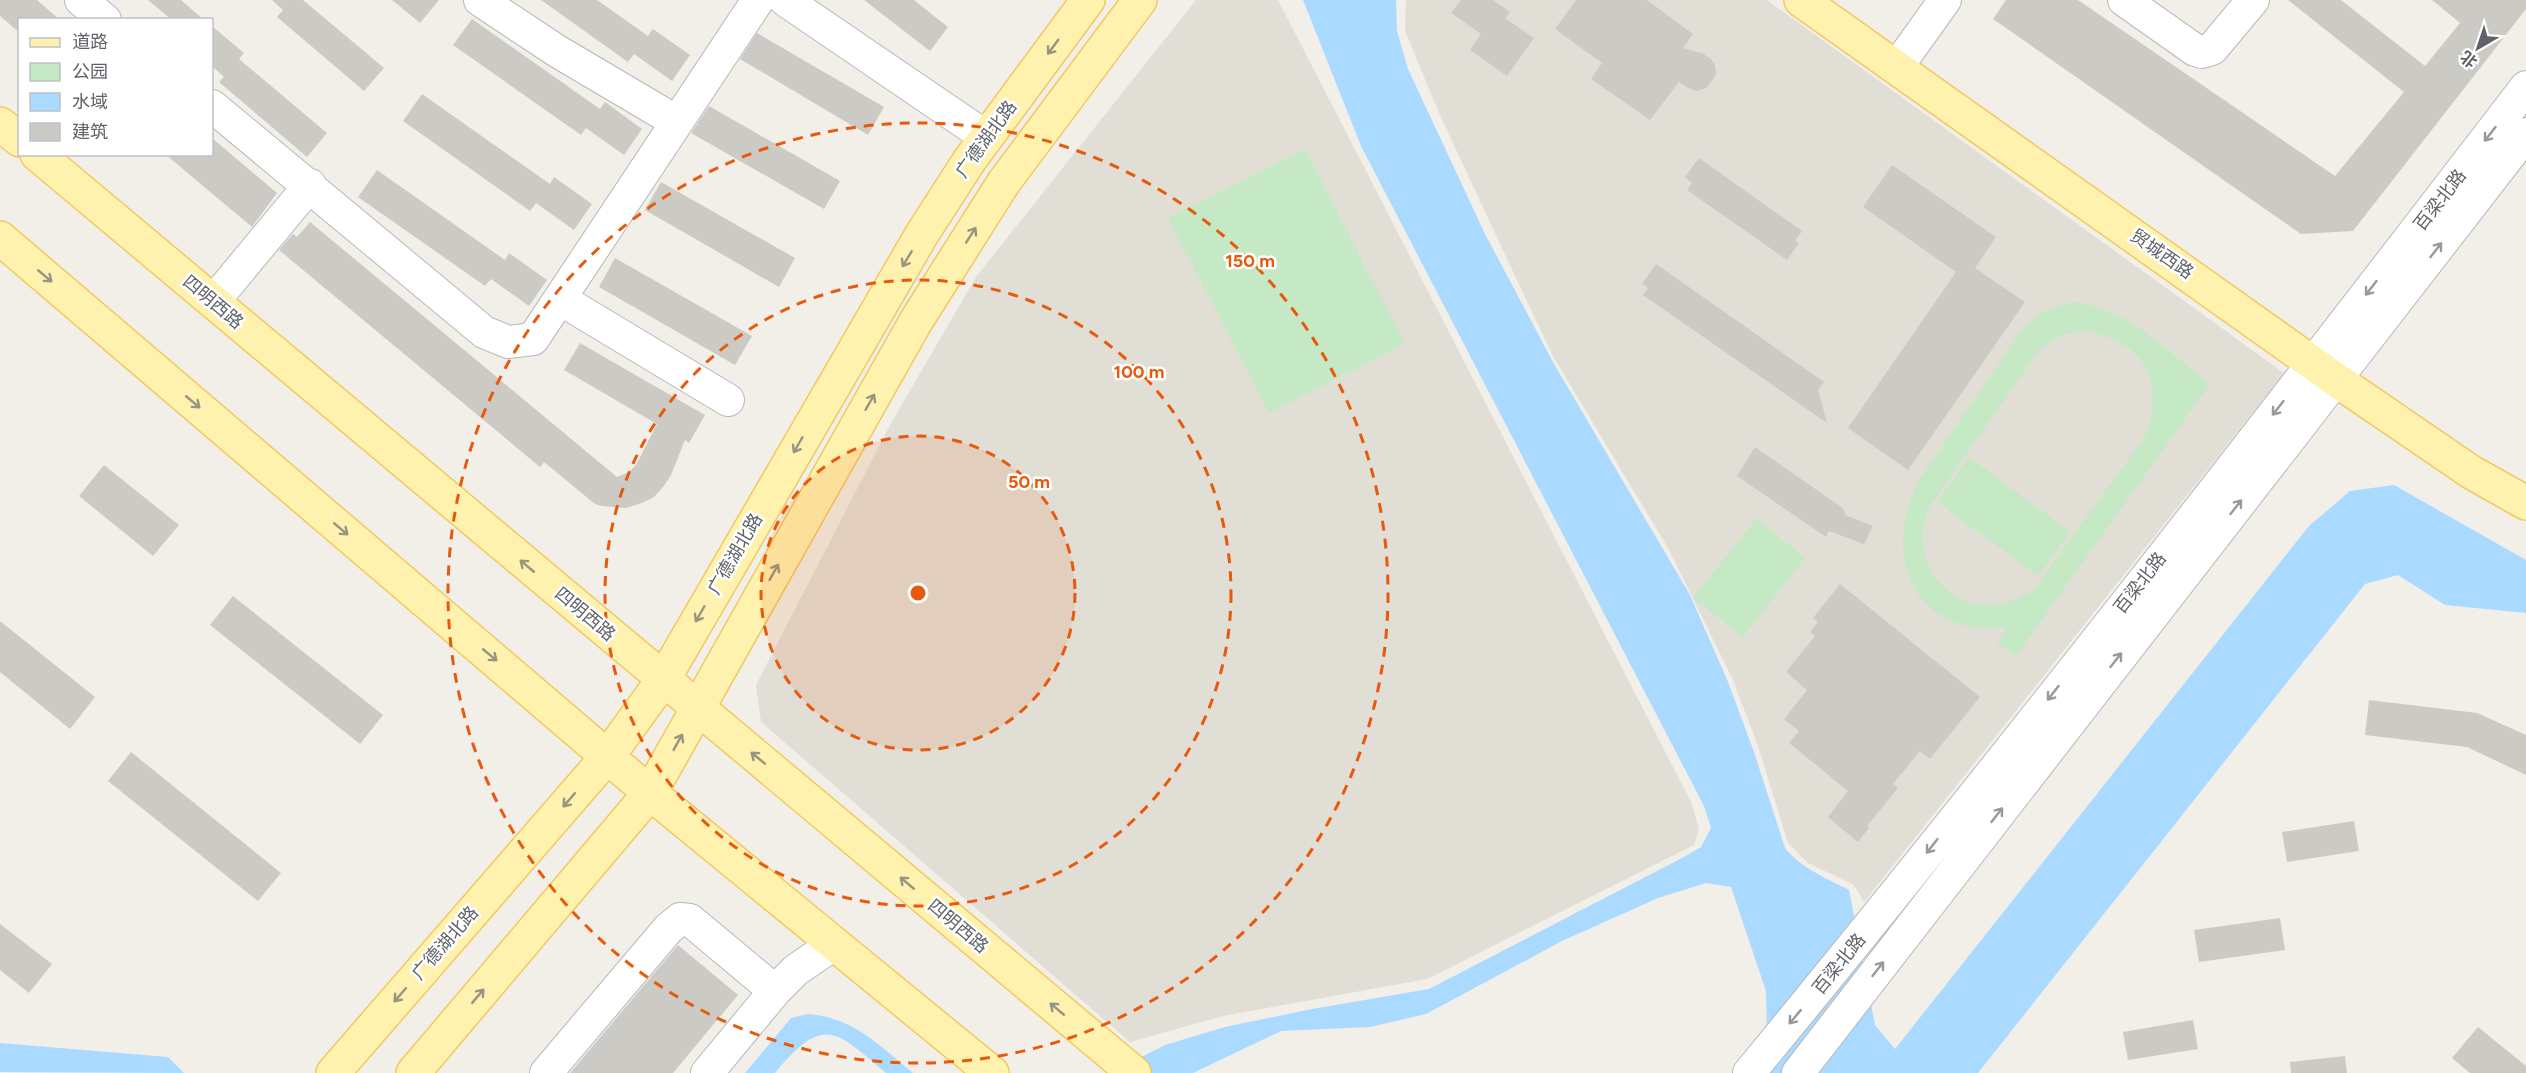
<svg xmlns="http://www.w3.org/2000/svg" width="2526" height="1073" viewBox="0 0 2526 1073" font-family="Figtree,'Noto Sans SC',sans-serif">
	<rect width="100%" height="100%" fill="#f1efe8"/>
	<path fill="#e1ded6" d="M 1196,0 L 1278,0 L 1691,802 L 1699,829 L 1694,845 L 1427,979 L 1223,1016 L 1130,1042 L 761,722 L 756,685 L 890,425 L 976,277 Z
		M 1406,0 L 1767,0 L 2284,373 L 1864,902 L 1854,885 L 1808,863 L 1788,843 L 1759,749 L 1733,680 L 1668,548 L 1554,358 L 1523,293 L 1439,113 L 1405,31 Z"/>
	<path fill="#c5e8c5" fill-rule="evenodd" d="M 1305,149 L 1405,344 L 1269,413 L 1168,218 Z
		M 2077,302 C 2130,311 2169,352 2210,384 L 2016,656 L 1997,643 L 2007,627 C 1995,628 1982,630 1971,627 C 1897,611 1890,538 1919,480 L 2022,330 C 2041,311 2051,306 2077,302 ZM 2083,331 C 2142,339 2166,379 2146,435 L 2035,588 C 1978,634 1902,581 1928,509 L 2039,350 L 2062,335 Z
		M 1969,457 L 2070,532 L 2038,576 L 1937,502 Z
		M 1756,519 L 1805,558 L 1743,637 L 1693,598 Z"/>
	<path fill="#aadaff" d="M 1303,0 L 1396,0 L 1397,31 L 1408,69 L 1485,234 L 1554,364 L 1690,595 L 1728,682 L 1754,752 L 1785,848 C 1801,868 1826,878 1849,890 L 1875,1025 L 1895,1049 L 2309,526 L 2350,491 L 2394,485 L 2526,560 L 2526,613 L 2445,605 L 2398,575 L 2365,584 L 1978,1073 L 1768,1073 L 1766,991 L 1731,887 L 1706,883 L 1658,898 L 1562,941 L 1426,1014 L 1370,1027 L 1281,1031 L 1193,1073 L 1110,1073 L 1165,1045 L 1225,1027 L 1312,1009 L 1429,989 L 1684,857 L 1701,847 L 1711,828 L 1704,806 L 1361,146 Z
		M 808,1014 C 853,1017 880,1046 913,1073 L 886,1073 C 835,1030 824,1014 775,1073 L 745,1073 L 791,1018 Z
		M 0,1043 L 168,1057 L 184,1073 L 0,1072 Z"/>
	<path fill="#cccac5" d="M 0,0 L 37,0 L 60,20 L 20,20 L 20,33 L 0,16 Z
		M 148,0 L 181,0 L 204,20 L 172,20 Z
		M 272,0 L 303,0 L 384,68 L 364,91 L 277,17 L 283,10 Z
		M 392,0 L 439,0 L 420,23 Z
		M 541,0 L 597,0 L 648,36 L 653,29 L 690,55 L 672,81 L 634,54 L 628,62 Z
		M 864,0 L 914,0 L 948,27 L 930,51 Z
		M 1461,0 L 1493,0 L 1510,12 L 1505,18 L 1534,38 L 1507,76 L 1470,50 L 1481,34 L 1451,13 Z
		M 1576,0 L 1647,0 L 1693,34 L 1683,48 L 1702,53 L 1711,59 L 1715,65 L 1716,74 L 1712,81 L 1706,88 L 1697,91 L 1690,89 L 1679,82 L 1650,120 L 1591,79 L 1602,63 L 1555,29 Z
		M 2006,0 L 2078,0 L 2335,176 L 2404,92 L 2288,0 L 2341,0 L 2425,66 L 2460,23 L 2432,0 L 2526,0 L 2526,9 L 2353,231 L 2301,234 L 1993,19 Z
		M 472,19 L 600,109 L 605,102 L 642,129 L 624,155 L 586,128 L 581,135 L 453,45 Z
		M 212,26 L 244,53 L 239,59 L 327,133 L 307,157 L 219,82 L 224,77 L 212,66 Z
		M 757,33 L 884,107 L 868,135 L 740,59 Z
		M 422,94 L 550,184 L 554,177 L 592,204 L 574,230 L 536,203 L 530,211 L 403,121 Z
		M 709,106 L 840,181 L 824,209 L 691,133 Z
		M 212,138 L 277,193 L 252,227 L 165,154 L 212,154 Z
		M 1699,158 L 1802,231 L 1795,241 L 1799,243 L 1787,260 L 1687,190 L 1692,183 L 1685,177 Z
		M 1892,165 L 1996,237 L 1975,268 L 2025,302 L 1908,470 L 1848,428 L 1956,272 L 1863,207 Z
		M 377,170 L 505,260 L 509,253 L 547,280 L 529,306 L 491,279 L 485,286 L 358,197 Z
		M 661,182 L 795,258 L 779,287 L 645,210 Z
		M 310,222 L 617,477 L 629,472 L 636,465 L 657,424 L 564,370 L 580,343 L 705,415 L 689,443 L 685,440 L 671,475 L 663,487 L 654,497 L 642,503 L 626,508 L 601,506 L 595,504 L 544,462 L 540,467 L 279,250 L 293,234 L 297,237 Z
		M 615,258 L 752,336 L 735,365 L 599,287 Z
		M 1656,264 L 1824,382 L 1818,390 L 1827,423 L 1643,295 L 1648,288 L 1642,284 Z
		M 1755,447 L 1844,509 L 1845,515 L 1873,526 L 1864,544 L 1829,531 L 1826,537 L 1737,476 Z
		M 104,465 L 179,525 L 153,556 L 79,496 Z
		M 1840,584 L 1980,697 L 1930,759 L 1920,751 L 1893,784 L 1898,788 L 1867,826 L 1869,828 L 1858,842 L 1828,817 L 1848,791 L 1789,743 L 1799,731 L 1784,719 L 1807,690 L 1786,672 L 1815,636 L 1810,632 L 1818,622 L 1813,618 Z
		M 233,596 L 383,715 L 360,744 L 210,625 Z
		M 0,621 L 95,697 L 70,729 L 0,672 Z
		M 2369,700 L 2477,713 L 2526,735 L 2526,775 L 2467,747 L 2365,735 Z
		M 131,752 L 281,873 L 258,901 L 108,781 Z
		M 2354,821 L 2359,851 L 2287,862 L 2282,832 Z
		M 2280,918 L 2285,950 L 2199,962 L 2194,930 Z
		M 0,924 L 52,964 L 29,993 L 0,970 Z
		M 678,945 L 738,995 L 673,1073 L 570,1073 Z
		M 2193,1020 L 2198,1049 L 2128,1060 L 2123,1032 Z
		M 2478,1027 L 2526,1066 L 2526,1073 L 2470,1073 L 2452,1058 Z
		M 2345,1056 L 2347,1073 L 2291,1073 L 2290,1062 Z"/>
	<g fill="none" stroke-linecap="round" stroke-linejoin="round">
		<g stroke="#b5b8bc" stroke-width="34">
			<path id="minor" d="M 81,0 L 105,20
				M 480,0 L 557,51 L 677,122
				M 785,0 L 986,137
				M 2124,0 L 2195,50 L 2202,52 L 2212,49 L 2253,0
				M 1897,67 L 1945,0
				M 212,106 L 484,332 L 508,342 L 533,339 L 758,0
				M 560,299 L 728,400
				M 213,302 L 310,185
				M 546,1073 L 668,929 L 680,919 L 690,920 L 775,991
				M 707,1073 L 775,991 L 796,970 L 834,944
				M 1749,1073 C 2015,750 2271,419 2526,87
				M 1798,1073 L 2526,134"/>
		</g>
		<g stroke="#f2c960" stroke-width="36">
			<path id="major" d="M 1801,0 L 2335,379 L 2471,472 L 2526,503
				M 0,124 L 20,140
				M 37,154 L 1134,1073
				M 0,238 L 650,793 L 992,1073
				M 333,1073 L 608,756 L 663,680 L 922,234 L 969,161 L 1088,0
				M 413,1073 L 650,793 L 916,321 L 1004,182 L 1140,0"/>
		</g>
		<use href="#minor" stroke="#fff" stroke-width="32"/>
		<use href="#major" stroke="#fff2af" stroke-width="33"/>
	</g>
	<defs><path id="oneway-shaft" d="M-6 0H5M1.5-3L5.5 0L1.5 3" fill="none" stroke-width="1.6" stroke-linecap="round" stroke-linejoin="round" transform="scale(1.5)"/></defs>
	<g stroke="#979581">
		<use href="#oneway-shaft" transform="translate(1053 47) rotate(126)"/>
		<use href="#oneway-shaft" transform="translate(971 235) rotate(-57)"/>
		<use href="#oneway-shaft" transform="translate(907 259) rotate(121)"/>
		<use href="#oneway-shaft" transform="translate(45 276) rotate(40)"/>
		<use href="#oneway-shaft" transform="translate(193 402) rotate(40)"/>
		<use href="#oneway-shaft" transform="translate(870 402) rotate(-60)"/>
		<use href="#oneway-shaft" transform="translate(798 445) rotate(120)"/>
		<use href="#oneway-shaft" transform="translate(341 529) rotate(40)"/>
		<use href="#oneway-shaft" transform="translate(527 566) rotate(-140)"/>
		<use href="#oneway-shaft" transform="translate(774 572) rotate(-61)"/>
		<use href="#oneway-shaft" transform="translate(700 614) rotate(120)"/>
		<use href="#oneway-shaft" transform="translate(490 655) rotate(40)"/>
		<use href="#oneway-shaft" transform="translate(678 742) rotate(-61)"/>
		<use href="#oneway-shaft" transform="translate(758 758) rotate(-141)"/>
		<use href="#oneway-shaft" transform="translate(569 800) rotate(131)"/>
		<use href="#oneway-shaft" transform="translate(907 883) rotate(-140)"/>
		<use href="#oneway-shaft" transform="translate(400 995) rotate(131)"/>
		<use href="#oneway-shaft" transform="translate(478 996) rotate(-50)"/>
		<use href="#oneway-shaft" transform="translate(1057 1009) rotate(-140)"/>
	</g>
	<g stroke="#979a9d">
		<use href="#oneway-shaft" transform="translate(2490 134) rotate(128)"/>
		<use href="#oneway-shaft" transform="translate(2436 250) rotate(-52)"/>
		<use href="#oneway-shaft" transform="translate(2371 288) rotate(128)"/>
		<use href="#oneway-shaft" transform="translate(2278 408) rotate(128)"/>
		<use href="#oneway-shaft" transform="translate(2236 507) rotate(-52)"/>
		<use href="#oneway-shaft" transform="translate(2116 660) rotate(-52)"/>
		<use href="#oneway-shaft" transform="translate(2053 693) rotate(128)"/>
		<use href="#oneway-shaft" transform="translate(1997 815) rotate(-52)"/>
		<use href="#oneway-shaft" transform="translate(1932 846) rotate(128)"/>
		<use href="#oneway-shaft" transform="translate(1878 969) rotate(-52)"/>
		<use href="#oneway-shaft" transform="translate(1795 1017) rotate(130)"/>
	</g>
	<circle cx="918" cy="593" r="157" fill="#e8590c" fill-opacity=".12"/>
	<g fill="none" stroke="#e8590c" stroke-width="3" stroke-dasharray="10 8">
		<circle cx="918" cy="593" r="157"/>
		<circle cx="918" cy="593" r="313"/>
		<circle cx="918" cy="593" r="470"/>
	</g>
	<g text-anchor="middle" dominant-baseline="central" stroke-width="5" stroke-linejoin="round" paint-order="stroke">
		<g font-size="18" fill="#5f6368" stroke="#fff">
			<text transform="translate(986 139) rotate(-54)">广德湖北路</text>
			<text transform="translate(2440 200) rotate(-52)">百梁北路</text>
			<text transform="translate(2162 254) rotate(35)">贸城西路</text>
			<text transform="translate(213 302) rotate(40)">四明西路</text>
			<text transform="translate(735 554) rotate(-60)">广德湖北路</text>
			<text transform="translate(2140 583) rotate(-52)">百梁北路</text>
			<text transform="translate(585 614) rotate(40)">四明西路</text>
			<text transform="translate(958 926) rotate(40)">四明西路</text>
			<text transform="translate(445 943) rotate(-49)">广德湖北路</text>
			<text transform="translate(1839 964) rotate(-51)">百梁北路</text>
		</g>
	</g>
	<circle cx="918" cy="593" r="9" fill="#e8590c" stroke="#fff" stroke-width="3"/>
	<g font-size="18" text-anchor="middle" font-weight="bold" fill="#e8590c" stroke="#fff" stroke-width="5" stroke-linejoin="round" paint-order="stroke">
		<text x="1250" y="267">150 m</text>
		<text x="1139" y="378">100 m</text>
		<text x="1029" y="488">50 m</text>
	</g>
	<rect x="18" y="18" width="195" height="138" fill="#ffffff" stroke="#bfc1c3" stroke-width="1.5"/>
	<rect x="30" y="38" width="30" height="9" fill="#fff2af" stroke="#bfc1c3" stroke-width="1.5"/>
	<text x="72" y="48" font-size="18" fill="#5f6368">道路</text>
	<rect x="30" y="63" width="30" height="18" fill="#c5e8c5" stroke="#bfc1c3" stroke-width="1.5"/>
	<text x="72" y="78" font-size="18" fill="#5f6368">公园</text>
	<rect x="30" y="93" width="30" height="18" fill="#aadaff" stroke="#bfc1c3" stroke-width="1.5"/>
	<text x="72" y="108" font-size="18" fill="#5f6368">水域</text>
	<rect x="30" y="123" width="30" height="18" fill="#cccac5" stroke="#bfc1c3" stroke-width="1.5"/>
	<text x="72" y="138" font-size="18" fill="#5f6368">建筑</text>
	<g transform="translate(2478 48) rotate(219)" stroke="#ffffff" stroke-width="4.5" paint-order="stroke">
	<path d="M0-4.5L10 22L0 15L-10 22Z" fill="#5f6368"/>
	<text y="-9" font-size="16" font-weight="bold" text-anchor="middle" fill="#5f6368">北</text>
	</g>
</svg>
